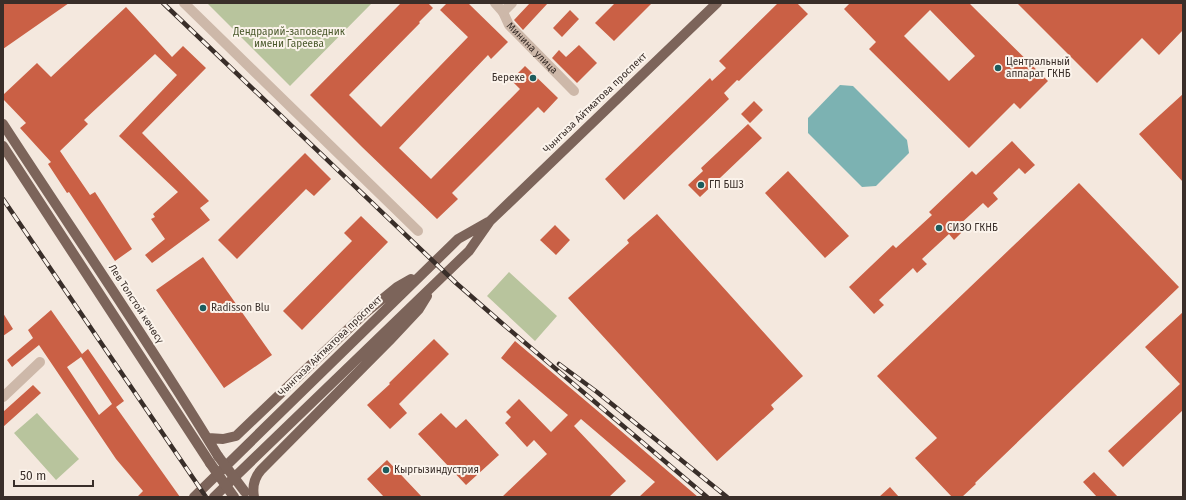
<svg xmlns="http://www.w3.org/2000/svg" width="1186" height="500" viewBox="0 0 1186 500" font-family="'Fira Sans',sans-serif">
	<rect width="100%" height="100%" fill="#f4e8de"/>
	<path fill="#b8c49d" d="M 207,3 L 372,3 L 290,86 Z
		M 509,272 L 557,316 L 535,341 L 487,296 Z
		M 37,413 L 79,459 L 56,480 L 14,433 Z"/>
	<path fill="#7cb2b2" d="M 840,85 L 853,86 L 907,140 L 909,153 L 876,186 L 862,187 L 808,133 L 808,118 Z"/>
	<path fill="#ca6045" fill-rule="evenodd" d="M 3,3 L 69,3 L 3,49 Z
		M 401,3 L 428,3 L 433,8 L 419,22 L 420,23 L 349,95 L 381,127 L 468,37 L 440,10 L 447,3 L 468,3 L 508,42 L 491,59 L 488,55 L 399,148 L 431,179 L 520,89 L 511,80 L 525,66 L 558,98 L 544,113 L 538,107 L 452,193 L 458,199 L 437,219 L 362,147 L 310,95 Z
		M 530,3 L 548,3 L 523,30 L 514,20 Z
		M 615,3 L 652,3 L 614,41 L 595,23 Z
		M 778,3 L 797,3 L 808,14 L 739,81 L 737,80 L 724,93 L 729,99 L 624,200 L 605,179 L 710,78 L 712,81 L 726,68 L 719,61 Z
		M 850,3 L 969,3 L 1048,81 L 1020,109 L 1014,103 L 969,148 L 869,49 L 876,42 L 844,9 ZM 930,10 L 975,56 L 949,81 L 904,36 Z
		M 1017,3 L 1183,3 L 1183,30 L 1159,55 L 1142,38 L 1097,83 Z
		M 126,7 L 172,57 L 183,46 L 206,68 L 142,133 L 209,201 L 200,208 L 210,220 L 152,263 L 145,255 L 165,239 L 151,219 L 155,217 L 153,214 L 178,192 L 119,136 L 177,75 L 155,54 L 84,120 L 88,124 L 60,151 L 90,195 L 95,192 L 132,249 L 115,261 L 69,192 L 67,193 L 48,164 L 51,162 L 20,128 L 26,123 L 3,99 L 3,95 L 37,63 L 51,77 Z
		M 570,10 L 579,19 L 562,37 L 553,28 Z
		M 579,45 L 597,63 L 577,83 L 552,58 L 559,50 L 566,57 Z
		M 1183,94 L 1183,182 L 1139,134 Z
		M 754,101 L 763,110 L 750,123 L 741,114 Z
		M 748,124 L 762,138 L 700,197 L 688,185 L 703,171 L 701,168 Z
		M 1012,141 L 1035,165 L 1025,174 L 1019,168 L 993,193 L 998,199 L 988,208 L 983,203 L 958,226 L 963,231 L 954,240 L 949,234 L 922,259 L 927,264 L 917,273 L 913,268 L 879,300 L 884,305 L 874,314 L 849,287 L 893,245 L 896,248 L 932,215 L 929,212 L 972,171 L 976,175 Z
		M 305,153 L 331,179 L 314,196 L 306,189 L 237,259 L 218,240 Z
		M 788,171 L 849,236 L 825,258 L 765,193 Z
		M 1079,183 L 1179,287 L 975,483 L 976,484 L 962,497 L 952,497 L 915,458 L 937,438 L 877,376 Z
		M 657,214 L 803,376 L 771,405 L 774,409 L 717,461 L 568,298 L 629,243 L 627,240 Z
		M 361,216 L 388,242 L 302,330 L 283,311 L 352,241 L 344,233 Z
		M 555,225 L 570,240 L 556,255 L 540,240 Z
		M 203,257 L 272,355 L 224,388 L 156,290 Z
		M 51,310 L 82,354 L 88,349 L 124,401 L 116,407 L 180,497 L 137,497 L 143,491 L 116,459 L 39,345 L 12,367 L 7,360 L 33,338 L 28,330 ZM 81,357 L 112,404 L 99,415 L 67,367 Z
		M 1183,312 L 1183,410 L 1123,467 L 1108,451 L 1180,384 L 1145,347 Z
		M 3,313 L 13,329 L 3,336 Z
		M 434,339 L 449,354 L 399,404 L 407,413 L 390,429 L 367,405 L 390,384 L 389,383 Z
		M 515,341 L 600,413 L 698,497 L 639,497 L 655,482 L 581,419 L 574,426 L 626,481 L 609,497 L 502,497 L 547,454 L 534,440 L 527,447 L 505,423 L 511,417 L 506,412 L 519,399 L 551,432 L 568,415 L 501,358 Z
		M 33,385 L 41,393 L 3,427 L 3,412 Z
		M 441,413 L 456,428 L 466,419 L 499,455 L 466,485 L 418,434 Z
		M 387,460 L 422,497 L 384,497 L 367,479 Z
		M 1094,472 L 1118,497 L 1097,497 L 1083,482 Z
		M 890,487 L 899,497 L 879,497 Z"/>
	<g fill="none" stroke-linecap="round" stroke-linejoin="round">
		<g stroke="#cdb8a9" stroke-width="10">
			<path d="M 184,3 L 418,231"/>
			<path id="s1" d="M 495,3 L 503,12 L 509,25 L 574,91"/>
			<path d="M 503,12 L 512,3"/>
			<path d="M 3,397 L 40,362"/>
		</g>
		<path stroke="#7c645a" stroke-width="10" d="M 3,124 C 75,235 150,343 218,456
			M 3,146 L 210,463
			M 208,438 L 223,439 L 236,436 L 364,314 L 397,287 L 411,279
			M 194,497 L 458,239 L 488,222
			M 214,497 L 469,251 L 490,221 L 717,3
			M 254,497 C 252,486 254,478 261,470 L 389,341 L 419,309 L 427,296"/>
		<g stroke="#392e29" stroke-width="4.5">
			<path id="rail" d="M 163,3 L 456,283 L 504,325 L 707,497
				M 3,199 L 206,497
				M 559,364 L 597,392 L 727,497"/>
		</g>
		<use href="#rail" stroke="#fbf3eb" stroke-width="3" stroke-dasharray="9" stroke-linecap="butt"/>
		<path stroke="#7c645a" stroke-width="10" d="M 218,456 L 245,492
			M 210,463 L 234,497"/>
	</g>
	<g fill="#1d5c5d" stroke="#fbf3eb" stroke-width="1.5">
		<circle cx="998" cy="68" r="4"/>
		<circle cx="533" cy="78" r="4"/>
		<circle cx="701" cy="185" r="4"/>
		<circle cx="939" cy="228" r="4"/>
		<circle cx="203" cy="308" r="4"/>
		<circle cx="386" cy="470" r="4"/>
	</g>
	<g text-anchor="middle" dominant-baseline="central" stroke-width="4" stroke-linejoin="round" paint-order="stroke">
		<g font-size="10" fill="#4a592c" stroke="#fbf3eb">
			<text x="289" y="32">Дендрарий-заповедник<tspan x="289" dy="12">имени Гареева</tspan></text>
		</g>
		<g font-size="10" fill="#392e29" stroke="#fbf3eb">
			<text stroke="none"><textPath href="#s1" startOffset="59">Минина улица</textPath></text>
			<text transform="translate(595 103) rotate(-44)">Чынгыза Айтматова проспект</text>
			<text transform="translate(136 304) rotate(57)">Лев Толстой көчөсү</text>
			<text transform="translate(330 346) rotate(-44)">Чынгыза Айтматова проспект</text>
		</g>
		<g font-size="10" fill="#392e29" stroke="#fbf3eb" text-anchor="start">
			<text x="1006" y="62">Центральный<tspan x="1006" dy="12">аппарат ГКНБ</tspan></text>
			<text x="525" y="78" text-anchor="end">Береке</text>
			<text x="709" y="185">ГП БШЗ</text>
			<text x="947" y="228">СИЗО ГКНБ</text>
			<text x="211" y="308">Radisson Blu</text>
			<text x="394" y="470">Кыргызиндустрия</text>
		</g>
	</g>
	<rect width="1186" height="500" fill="none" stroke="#392e29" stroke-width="8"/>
	<path d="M14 480v6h79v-6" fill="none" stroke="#392e29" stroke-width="2"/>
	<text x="20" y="480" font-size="12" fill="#392e29" stroke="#fbf3eb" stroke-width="3" paint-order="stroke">50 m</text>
</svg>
